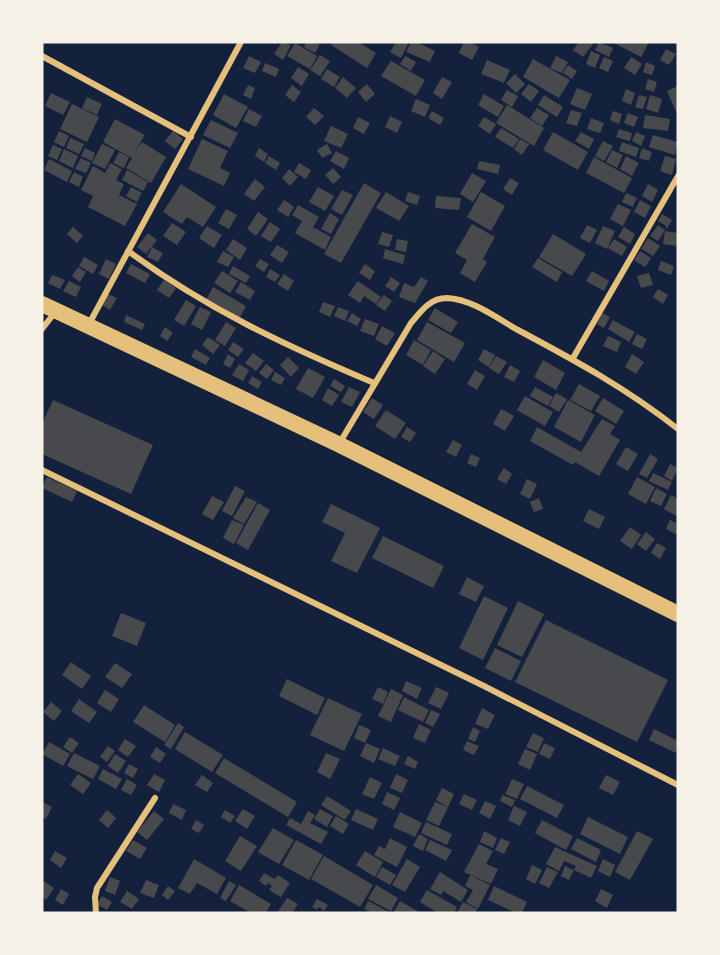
<svg xmlns="http://www.w3.org/2000/svg" width="720" height="955" viewBox="0 0 720 955" font-family="'PT Sans Narrow',sans-serif">
	<rect width="100%" height="100%" fill="#14213d"/>
	<path fill="#48494c" d="M 282,42 L 291,45 L 283,60 L 274,54 Z
		M 306,42 L 320,44 L 315,53 L 304,47 Z
		M 333,42 L 358,42 L 376,53 L 367,68 L 331,45 Z
		M 396,42 L 409,42 L 401,58 L 390,52 Z
		M 411,42 L 416,42 L 435,51 L 430,62 L 406,52 Z
		M 464,42 L 470,42 L 479,47 L 472,60 L 459,53 Z
		M 579,42 L 590,42 L 593,44 L 583,57 L 573,50 Z
		M 599,42 L 613,48 L 609,57 L 595,50 Z
		M 612,42 L 649,42 L 641,57 Z
		M 295,43 L 317,56 L 310,69 L 287,56 Z
		M 666,49 L 676,54 L 669,65 L 660,60 Z
		M 591,51 L 600,55 L 595,68 L 586,64 Z
		M 320,55 L 330,61 L 320,76 L 310,70 Z
		M 249,56 L 261,62 L 255,73 L 243,68 Z
		M 405,56 L 416,62 L 411,71 L 400,64 Z
		M 556,56 L 568,62 L 562,73 L 550,68 Z
		M 604,57 L 613,61 L 608,72 L 599,68 Z
		M 631,57 L 642,64 L 635,75 L 624,68 Z
		M 533,59 L 570,80 L 559,98 L 523,77 Z
		M 487,60 L 510,70 L 504,83 L 481,74 Z
		M 391,61 L 425,80 L 416,96 L 381,76 Z
		M 646,62 L 655,66 L 652,75 L 643,72 Z
		M 265,63 L 279,69 L 276,77 L 262,71 Z
		M 568,65 L 577,71 L 572,79 L 563,73 Z
		M 298,67 L 309,74 L 302,86 L 291,78 Z
		M 327,69 L 340,77 L 334,87 L 321,79 Z
		M 515,74 L 525,84 L 516,93 L 506,83 Z
		M 343,77 L 356,88 L 347,98 L 335,88 Z
		M 442,77 L 452,82 L 442,99 L 433,93 Z
		M 648,79 L 657,82 L 654,92 L 645,89 Z
		M 367,84 L 375,94 L 366,102 L 358,92 Z
		M 529,84 L 539,91 L 531,102 L 521,94 Z
		M 248,85 L 255,88 L 251,99 L 243,95 Z
		M 292,85 L 301,92 L 294,102 L 285,95 Z
		M 678,86 L 678,116 L 667,91 Z
		M 577,88 L 592,94 L 585,110 L 570,104 Z
		M 626,89 L 635,93 L 631,105 L 622,101 Z
		M 507,90 L 518,96 L 512,107 L 501,100 Z
		M 51,93 L 70,102 L 63,115 L 45,106 Z
		M 224,94 L 248,107 L 236,128 L 213,115 Z
		M 484,94 L 504,106 L 498,117 L 478,105 Z
		M 544,95 L 563,107 L 557,117 L 538,105 Z
		M 639,95 L 647,97 L 643,109 L 635,107 Z
		M 650,95 L 662,99 L 658,113 L 646,109 Z
		M 87,97 L 102,104 L 97,115 L 82,108 Z
		M 416,99 L 430,105 L 425,117 L 411,111 Z
		M 72,104 L 99,117 L 87,142 L 60,129 Z
		M 507,105 L 544,128 L 534,146 L 496,123 Z
		M 314,108 L 324,116 L 315,125 L 306,117 Z
		M 537,108 L 549,115 L 542,126 L 530,118 Z
		M 249,109 L 262,116 L 256,127 L 243,121 Z
		M 571,110 L 582,113 L 577,126 L 566,123 Z
		M 432,111 L 444,118 L 440,125 L 428,118 Z
		M 613,111 L 622,114 L 619,124 L 610,120 Z
		M 628,113 L 638,117 L 634,127 L 624,123 Z
		M 645,115 L 670,119 L 668,131 L 643,128 Z
		M 390,116 L 402,122 L 397,133 L 385,127 Z
		M 358,117 L 370,123 L 364,134 L 353,128 Z
		M 484,117 L 496,124 L 490,134 L 478,126 Z
		M 591,118 L 604,123 L 600,133 L 587,129 Z
		M 115,119 L 145,135 L 135,151 L 142,142 L 166,157 L 151,183 L 126,168 L 132,158 L 103,142 Z
		M 211,120 L 238,133 L 230,148 L 203,135 Z
		M 331,126 L 348,134 L 341,148 L 324,141 Z
		M 501,128 L 519,139 L 513,148 L 495,137 Z
		M 619,129 L 632,133 L 630,141 L 616,137 Z
		M 59,131 L 69,136 L 64,147 L 54,142 Z
		M 173,131 L 183,139 L 175,149 L 165,141 Z
		M 553,132 L 588,152 L 578,170 L 543,150 Z
		M 581,132 L 594,139 L 589,149 L 575,141 Z
		M 636,132 L 645,136 L 641,146 L 632,141 Z
		M 653,135 L 678,142 L 675,155 L 649,147 Z
		M 70,138 L 84,144 L 79,154 L 66,148 Z
		M 202,139 L 228,151 L 220,168 L 230,173 L 224,186 L 188,169 Z
		M 520,139 L 529,144 L 522,155 L 514,149 Z
		M 603,141 L 613,146 L 604,161 L 595,156 Z
		M 622,142 L 639,148 L 636,157 L 619,151 Z
		M 102,144 L 115,150 L 105,169 L 92,163 Z
		M 327,144 L 332,153 L 322,158 L 317,150 Z
		M 53,145 L 62,149 L 57,160 L 48,156 Z
		M 85,148 L 95,153 L 92,161 L 81,156 Z
		M 259,148 L 268,154 L 264,162 L 255,156 Z
		M 642,148 L 652,152 L 649,161 L 639,158 Z
		M 64,149 L 78,156 L 73,168 L 59,161 Z
		M 612,150 L 623,155 L 617,168 L 606,162 Z
		M 336,151 L 349,158 L 344,169 L 330,161 Z
		M 119,152 L 129,157 L 124,168 L 113,163 Z
		M 269,156 L 280,163 L 276,170 L 265,163 Z
		M 626,156 L 639,163 L 632,176 L 620,169 Z
		M 665,156 L 676,159 L 672,175 L 660,171 Z
		M 594,157 L 632,178 L 624,193 L 586,173 Z
		M 81,158 L 91,163 L 86,173 L 75,169 Z
		M 49,159 L 72,171 L 67,182 L 44,170 Z
		M 479,161 L 500,165 L 498,174 L 477,169 Z
		M 110,163 L 122,169 L 116,180 L 124,184 L 119,195 L 137,204 L 125,226 L 88,207 L 93,196 L 81,190 L 93,166 L 105,173 Z
		M 299,163 L 311,170 L 306,179 L 294,172 Z
		M 333,168 L 341,177 L 333,184 L 325,175 Z
		M 289,169 L 298,177 L 290,186 L 282,178 Z
		M 127,170 L 148,182 L 143,191 L 122,180 Z
		M 74,172 L 83,177 L 79,187 L 69,182 Z
		M 472,173 L 486,181 L 473,202 L 460,194 Z
		M 510,178 L 519,183 L 512,195 L 503,189 Z
		M 255,179 L 265,187 L 254,201 L 244,194 Z
		M 364,183 L 381,193 L 341,263 L 324,254 Z
		M 181,184 L 216,207 L 203,227 L 187,217 L 182,224 L 163,212 Z
		M 648,184 L 658,190 L 652,202 L 642,196 Z
		M 131,187 L 142,193 L 137,202 L 126,196 Z
		M 318,187 L 334,196 L 325,211 L 309,202 Z
		M 342,190 L 353,195 L 342,215 L 331,209 Z
		M 386,192 L 409,206 L 399,221 L 376,208 Z
		M 408,192 L 420,196 L 417,205 L 405,201 Z
		M 481,192 L 505,206 L 491,231 L 467,217 Z
		M 626,193 L 637,198 L 633,207 L 622,202 Z
		M 436,196 L 461,198 L 459,210 L 435,208 Z
		M 284,200 L 294,207 L 288,217 L 277,210 Z
		M 640,200 L 651,206 L 645,218 L 634,212 Z
		M 618,204 L 631,210 L 623,226 L 610,219 Z
		M 298,205 L 319,217 L 313,227 L 331,237 L 325,250 L 295,233 L 302,221 L 292,215 Z
		M 226,209 L 237,215 L 229,229 L 218,223 Z
		M 258,212 L 268,219 L 256,236 L 247,229 Z
		M 330,213 L 339,219 L 331,234 L 321,229 Z
		M 662,214 L 672,220 L 666,230 L 666,226 L 658,221 Z
		M 270,222 L 280,229 L 271,242 L 261,236 Z
		M 172,223 L 186,232 L 177,245 L 163,236 Z
		M 472,224 L 495,237 L 483,259 L 487,262 L 475,282 L 460,273 L 467,260 L 455,253 Z
		M 587,225 L 597,230 L 590,243 L 580,238 Z
		M 658,225 L 665,230 L 658,241 L 650,236 Z
		M 207,226 L 222,235 L 214,248 L 199,238 Z
		M 603,226 L 615,231 L 607,249 L 595,243 Z
		M 73,227 L 83,236 L 77,243 L 67,234 Z
		M 624,227 L 635,234 L 630,244 L 618,237 Z
		M 665,231 L 678,233 L 676,246 L 663,244 Z
		M 382,232 L 393,235 L 389,247 L 378,244 Z
		M 148,233 L 157,240 L 146,254 L 137,247 Z
		M 553,234 L 586,254 L 572,276 L 539,257 Z
		M 648,238 L 660,246 L 653,256 L 641,249 Z
		M 233,239 L 247,248 L 240,260 L 226,250 Z
		M 397,239 L 408,241 L 406,252 L 395,250 Z
		M 614,239 L 627,247 L 622,256 L 608,248 Z
		M 277,245 L 289,252 L 282,263 L 270,255 Z
		M 152,247 L 163,253 L 158,262 L 147,257 Z
		M 385,249 L 405,255 L 403,264 L 383,258 Z
		M 223,251 L 234,257 L 228,267 L 217,262 Z
		M 640,251 L 651,258 L 645,267 L 634,260 Z
		M 84,257 L 98,265 L 93,274 L 79,266 Z
		M 538,258 L 562,272 L 557,282 L 532,267 Z
		M 106,259 L 116,264 L 109,279 L 99,274 Z
		M 260,259 L 269,264 L 264,272 L 255,266 Z
		M 661,261 L 674,266 L 671,275 L 658,270 Z
		M 131,264 L 150,274 L 145,283 L 126,273 Z
		M 365,264 L 375,271 L 370,280 L 359,273 Z
		M 233,266 L 250,276 L 246,283 L 229,274 Z
		M 78,267 L 86,272 L 80,282 L 72,276 Z
		M 270,269 L 280,275 L 275,282 L 266,277 Z
		M 222,271 L 238,281 L 230,293 L 214,283 Z
		M 592,271 L 609,281 L 604,291 L 586,281 Z
		M 649,273 L 653,285 L 641,288 L 637,276 Z
		M 284,274 L 294,281 L 288,291 L 277,284 Z
		M 52,275 L 65,280 L 60,289 L 48,283 Z
		M 391,277 L 400,283 L 394,292 L 385,286 Z
		M 421,277 L 428,281 L 415,303 L 399,297 L 404,283 L 414,287 Z
		M 164,280 L 176,288 L 169,298 L 157,290 Z
		M 69,281 L 81,287 L 76,297 L 63,291 Z
		M 358,281 L 381,297 L 376,304 L 364,296 L 360,303 L 348,295 Z
		M 241,282 L 255,291 L 250,300 L 235,292 Z
		M 213,287 L 246,306 L 239,319 L 206,300 Z
		M 658,289 L 668,295 L 663,304 L 653,297 Z
		M 108,294 L 117,298 L 110,310 L 102,305 Z
		M 384,295 L 392,301 L 385,311 L 376,305 Z
		M 186,300 L 196,306 L 184,326 L 174,320 Z
		M 323,302 L 335,306 L 330,317 L 319,312 Z
		M 200,307 L 211,312 L 202,330 L 191,324 Z
		M 338,307 L 349,311 L 345,321 L 334,316 Z
		M 435,308 L 458,322 L 451,333 L 428,320 Z
		M 352,313 L 361,319 L 357,326 L 347,321 Z
		M 602,313 L 610,317 L 604,328 L 597,324 Z
		M 126,315 L 145,324 L 142,330 L 124,322 Z
		M 365,319 L 379,324 L 374,336 L 360,331 Z
		M 613,320 L 635,332 L 629,342 L 608,329 Z
		M 226,322 L 236,328 L 225,346 L 215,340 Z
		M 427,322 L 465,343 L 454,362 L 417,340 Z
		M 382,326 L 395,333 L 387,346 L 375,339 Z
		M 165,327 L 173,333 L 167,341 L 160,336 Z
		M 637,334 L 647,339 L 642,349 L 632,344 Z
		M 608,336 L 621,342 L 617,352 L 603,346 Z
		M 208,337 L 220,345 L 213,354 L 202,345 Z
		M 414,340 L 431,350 L 423,365 L 406,355 Z
		M 233,342 L 244,349 L 238,357 L 228,350 Z
		M 195,349 L 210,358 L 206,365 L 191,357 Z
		M 484,349 L 495,355 L 489,367 L 478,360 Z
		M 433,351 L 445,359 L 435,374 L 423,366 Z
		M 253,353 L 264,361 L 256,371 L 245,363 Z
		M 228,354 L 235,359 L 230,368 L 223,364 Z
		M 632,354 L 644,362 L 636,374 L 625,367 Z
		M 496,356 L 507,362 L 499,374 L 489,368 Z
		M 288,357 L 299,368 L 291,377 L 280,365 Z
		M 543,360 L 565,373 L 556,390 L 534,377 Z
		M 239,364 L 249,370 L 243,381 L 232,375 Z
		M 266,364 L 274,370 L 267,379 L 259,373 Z
		M 510,365 L 520,371 L 514,382 L 504,377 Z
		M 308,368 L 325,377 L 313,398 L 296,389 Z
		M 475,370 L 485,376 L 477,390 L 467,384 Z
		M 275,372 L 285,378 L 281,385 L 271,380 Z
		M 252,376 L 262,382 L 258,389 L 248,383 Z
		M 334,379 L 345,386 L 341,392 L 330,386 Z
		M 579,384 L 600,396 L 591,411 L 570,400 Z
		M 349,387 L 360,392 L 352,407 L 341,402 Z
		M 535,387 L 553,397 L 548,406 L 530,396 Z
		M 328,388 L 339,395 L 332,406 L 322,400 Z
		M 556,393 L 567,399 L 559,412 L 549,406 Z
		M 525,396 L 553,412 L 545,426 L 517,410 Z
		M 372,398 L 383,405 L 374,419 L 363,412 Z
		M 603,398 L 624,411 L 616,424 L 595,411 Z
		M 53,400 L 153,445 L 131,494 L 42,454 L 42,424 Z
		M 568,400 L 595,415 L 581,442 L 554,427 Z
		M 501,409 L 514,416 L 505,431 L 493,424 Z
		M 386,410 L 406,423 L 395,439 L 375,426 Z
		M 602,419 L 615,426 L 610,434 L 620,440 L 599,476 L 575,462 L 573,465 L 530,441 L 537,427 L 581,452 Z
		M 407,427 L 416,433 L 410,442 L 401,437 Z
		M 453,440 L 462,445 L 456,457 L 446,452 Z
		M 626,447 L 638,454 L 628,471 L 616,464 Z
		M 471,454 L 480,458 L 476,467 L 467,463 Z
		M 650,454 L 658,459 L 647,478 L 639,474 Z
		M 670,464 L 678,468 L 672,481 L 664,476 Z
		M 504,468 L 512,474 L 506,484 L 497,479 Z
		M 653,473 L 672,482 L 668,490 L 649,481 Z
		M 47,477 L 77,491 L 72,502 L 42,488 Z
		M 637,477 L 655,487 L 646,504 L 628,494 Z
		M 527,479 L 537,484 L 530,499 L 520,494 Z
		M 235,486 L 245,491 L 232,516 L 222,511 Z
		M 656,488 L 667,494 L 661,506 L 650,501 Z
		M 671,495 L 678,499 L 678,517 L 664,509 Z
		M 212,496 L 224,502 L 213,520 L 202,514 Z
		M 246,497 L 257,502 L 244,524 L 233,518 Z
		M 539,498 L 543,509 L 534,512 L 530,502 Z
		M 258,503 L 270,510 L 248,550 L 236,543 Z
		M 331,504 L 380,528 L 357,573 L 331,561 L 345,533 L 322,522 Z
		M 589,509 L 605,517 L 599,529 L 583,521 Z
		M 232,520 L 244,525 L 234,544 L 223,538 Z
		M 670,520 L 678,524 L 678,535 L 666,529 Z
		M 630,527 L 641,535 L 632,549 L 620,541 Z
		M 646,532 L 655,539 L 646,551 L 637,544 Z
		M 383,536 L 444,566 L 433,588 L 372,558 Z
		M 657,543 L 666,548 L 660,559 L 651,553 Z
		M 467,577 L 484,586 L 476,602 L 459,594 Z
		M 484,596 L 508,608 L 483,660 L 459,648 Z
		M 518,601 L 544,614 L 522,657 L 497,645 Z
		M 121,613 L 146,623 L 137,646 L 112,636 Z
		M 546,620 L 668,680 L 637,742 L 515,682 Z
		M 495,648 L 521,661 L 511,681 L 485,668 Z
		M 71,662 L 91,676 L 82,689 L 62,675 Z
		M 115,663 L 132,674 L 122,688 L 105,677 Z
		M 287,679 L 325,698 L 317,715 L 279,696 Z
		M 406,681 L 422,688 L 417,699 L 402,691 Z
		M 378,687 L 388,692 L 383,704 L 372,699 Z
		M 436,687 L 449,693 L 441,709 L 428,703 Z
		M 391,689 L 403,695 L 391,722 L 378,716 Z
		M 105,690 L 119,699 L 111,712 L 97,703 Z
		M 404,697 L 429,710 L 423,722 L 398,710 Z
		M 328,698 L 362,714 L 344,751 L 310,735 Z
		M 79,699 L 97,712 L 89,723 L 71,711 Z
		M 51,702 L 62,711 L 54,721 L 43,712 Z
		M 144,705 L 175,725 L 165,742 L 133,722 Z
		M 482,708 L 495,715 L 488,729 L 475,724 Z
		M 431,710 L 440,714 L 433,727 L 425,723 Z
		M 178,723 L 184,727 L 171,749 L 164,745 Z
		M 419,724 L 431,730 L 425,743 L 413,738 Z
		M 359,725 L 371,730 L 365,743 L 354,738 Z
		M 473,727 L 480,731 L 475,742 L 468,739 Z
		M 654,729 L 678,741 L 676,753 L 649,740 Z
		M 185,732 L 223,755 L 212,772 L 175,749 Z
		M 533,733 L 544,738 L 538,752 L 526,747 Z
		M 70,737 L 79,743 L 72,753 L 63,747 Z
		M 125,739 L 136,746 L 128,757 L 118,750 Z
		M 467,741 L 479,746 L 474,755 L 463,750 Z
		M 49,742 L 70,754 L 63,766 L 42,754 Z
		M 366,743 L 380,749 L 374,763 L 360,756 Z
		M 544,743 L 555,748 L 550,759 L 539,754 Z
		M 108,746 L 115,751 L 107,762 L 100,757 Z
		M 156,747 L 166,754 L 160,763 L 150,757 Z
		M 383,748 L 400,756 L 395,766 L 378,759 Z
		M 525,749 L 537,754 L 530,770 L 518,764 Z
		M 74,753 L 100,766 L 93,779 L 67,766 Z
		M 326,753 L 340,759 L 330,779 L 317,772 Z
		M 115,754 L 126,761 L 118,773 L 108,766 Z
		M 408,756 L 418,762 L 415,769 L 404,764 Z
		M 224,758 L 297,802 L 288,817 L 215,773 Z
		M 129,764 L 138,769 L 133,778 L 124,773 Z
		M 103,769 L 122,779 L 116,789 L 98,779 Z
		M 78,774 L 91,783 L 83,794 L 70,785 Z
		M 154,774 L 165,780 L 159,792 L 147,785 Z
		M 396,774 L 408,780 L 402,793 L 390,788 Z
		M 202,775 L 213,783 L 207,792 L 195,785 Z
		M 606,775 L 620,782 L 613,795 L 599,788 Z
		M 370,777 L 382,783 L 374,799 L 362,794 Z
		M 127,779 L 137,785 L 131,795 L 121,790 Z
		M 512,779 L 524,784 L 517,799 L 505,794 Z
		M 527,786 L 564,805 L 557,818 L 520,799 Z
		M 442,788 L 454,794 L 448,807 L 436,800 Z
		M 387,792 L 400,798 L 394,810 L 382,804 Z
		M 464,794 L 477,800 L 472,810 L 459,804 Z
		M 502,795 L 515,800 L 512,807 L 500,801 Z
		M 327,796 L 351,811 L 345,820 L 321,805 Z
		M 485,801 L 496,806 L 490,819 L 479,813 Z
		M 43,802 L 52,807 L 46,819 L 42,817 Z
		M 435,802 L 448,807 L 439,826 L 426,820 Z
		M 173,804 L 186,810 L 182,820 L 169,813 Z
		M 514,806 L 527,812 L 520,826 L 508,820 Z
		M 243,809 L 255,816 L 247,829 L 235,821 Z
		M 320,809 L 333,816 L 327,827 L 314,819 Z
		M 356,809 L 378,819 L 373,830 L 351,820 Z
		M 107,810 L 116,818 L 108,828 L 99,820 Z
		M 225,810 L 235,816 L 230,823 L 221,817 Z
		M 154,811 L 164,819 L 147,840 L 137,832 Z
		M 308,811 L 315,815 L 310,823 L 328,832 L 321,844 L 286,825 L 290,818 L 301,824 Z
		M 400,812 L 422,823 L 415,837 L 393,827 Z
		M 336,816 L 349,824 L 343,834 L 330,826 Z
		M 588,817 L 628,837 L 620,854 L 580,834 Z
		M 196,820 L 204,825 L 199,833 L 191,829 Z
		M 542,820 L 573,836 L 566,850 L 535,833 Z
		M 426,822 L 452,834 L 447,845 L 421,833 Z
		M 273,828 L 294,840 L 279,864 L 258,852 Z
		M 484,831 L 497,838 L 493,848 L 480,842 Z
		M 637,831 L 653,839 L 630,880 L 615,872 Z
		M 419,834 L 428,839 L 423,851 L 413,846 Z
		M 240,836 L 257,846 L 241,871 L 225,861 Z
		M 390,838 L 407,847 L 397,867 L 374,855 L 379,846 L 385,849 Z
		M 501,838 L 510,842 L 504,854 L 495,850 Z
		M 577,838 L 601,850 L 596,862 L 571,849 Z
		M 133,840 L 147,848 L 140,859 L 126,851 Z
		M 296,840 L 323,855 L 309,880 L 282,865 Z
		M 430,840 L 452,850 L 446,861 L 425,850 Z
		M 479,844 L 493,851 L 486,864 L 498,869 L 491,884 L 464,872 Z
		M 555,847 L 597,866 L 591,878 L 574,870 L 576,866 L 564,861 L 559,871 L 546,864 Z
		M 55,851 L 67,858 L 61,868 L 50,860 Z
		M 365,851 L 383,862 L 375,877 L 356,865 Z
		M 324,856 L 373,885 L 360,907 L 311,879 Z
		M 194,859 L 226,878 L 217,894 L 197,883 L 190,894 L 178,888 Z
		M 407,859 L 420,867 L 405,892 L 392,885 Z
		M 603,859 L 615,865 L 610,877 L 598,871 Z
		M 532,865 L 542,870 L 535,884 L 526,879 Z
		M 565,866 L 574,870 L 569,880 L 561,876 Z
		M 382,867 L 396,875 L 390,885 L 376,877 Z
		M 547,867 L 558,872 L 549,888 L 539,883 Z
		M 440,872 L 468,890 L 461,902 L 443,891 L 441,895 L 430,889 Z
		M 264,873 L 275,879 L 278,875 L 290,883 L 281,897 L 269,890 L 272,886 L 268,883 L 266,886 L 259,881 Z
		M 470,875 L 490,885 L 478,909 L 466,902 L 473,890 L 465,886 Z
		M 110,877 L 120,881 L 115,895 L 105,891 Z
		M 42,880 L 54,888 L 46,900 L 42,897 Z
		M 146,880 L 159,885 L 154,898 L 140,893 Z
		M 229,881 L 236,885 L 226,901 L 220,898 Z
		M 239,885 L 271,904 L 266,913 L 251,913 L 230,901 Z
		M 376,885 L 398,898 L 391,911 L 368,899 Z
		M 168,886 L 175,891 L 168,900 L 162,895 Z
		M 494,886 L 527,902 L 522,913 L 516,913 L 488,900 Z
		M 61,889 L 69,894 L 63,905 L 55,900 Z
		M 601,889 L 613,895 L 607,908 L 595,901 Z
		M 427,890 L 457,907 L 454,913 L 438,913 L 420,902 Z
		M 127,891 L 139,899 L 132,909 L 120,902 Z
		M 102,896 L 112,902 L 107,910 L 97,904 Z
		M 287,898 L 298,904 L 292,913 L 277,913 Z
		M 317,899 L 328,905 L 324,911 L 319,907 L 317,910 L 312,907 Z
		M 368,901 L 391,913 L 371,913 L 364,909 Z
		M 400,901 L 421,913 L 393,913 Z
		M 463,902 L 477,909 L 475,913 L 457,913 Z"/>
	<g fill="none" stroke-linecap="round" stroke-linejoin="round">
		<path stroke="#e5c07b" stroke-width="6" d="M 42,56 L 191,137
			M 128,251 C 207,309 284,345 374,383
			M 89,324 L 241,42
			M 42,329 L 56,311
			M 573,358 L 678,176
			M 339,444 L 411,323 C 421,311 430,298 447,298 C 472,299 498,319 518,330 C 576,361 626,388 678,429
			M 42,470 L 484,686 L 678,785
			M 96,913 L 95,897 L 97,888 L 155,798"/>
		<path stroke="#e5c07b" stroke-width="16" d="M 42,304 L 338,444 L 678,614"/>
	</g>
	<rect width="720" height="955" fill="none" stroke="#f6f1e7" stroke-width="87"/>
</svg>
